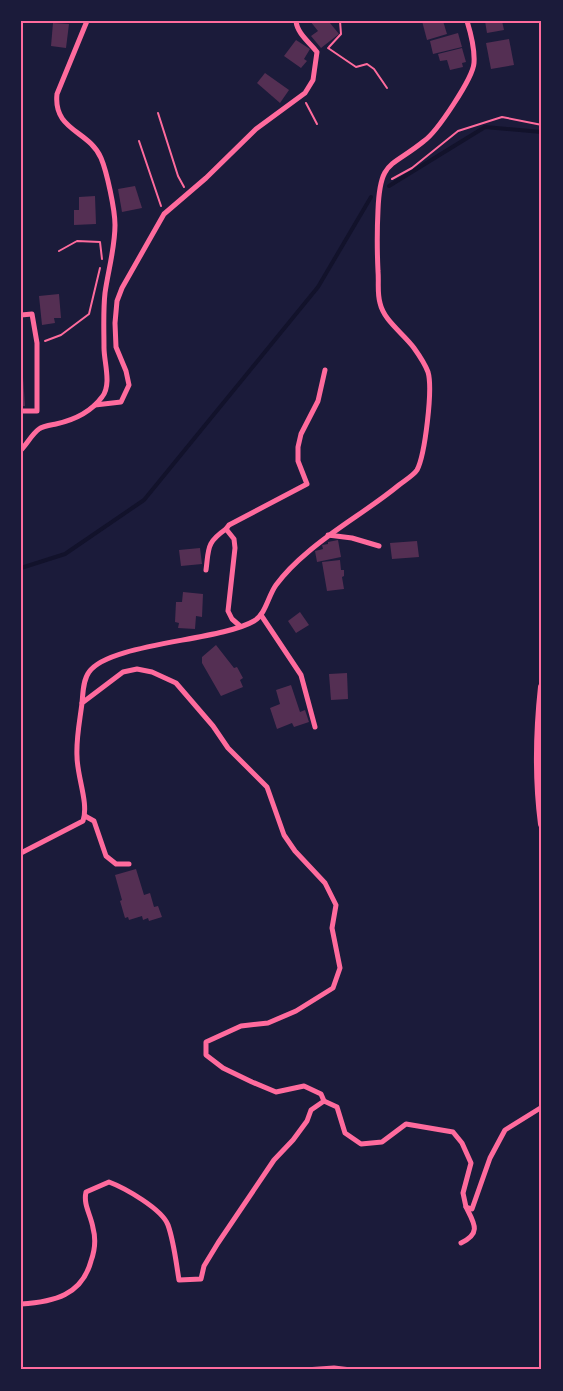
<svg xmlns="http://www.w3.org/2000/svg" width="563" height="1391" font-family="Raleway,sans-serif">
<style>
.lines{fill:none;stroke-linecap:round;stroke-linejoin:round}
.stream{stroke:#12122b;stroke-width:4}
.building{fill:#542f53}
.path{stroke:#ff6b9d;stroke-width:2}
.minor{stroke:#ff6b9d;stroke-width:5}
.trunk{stroke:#ff6b9d;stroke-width:8}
.neatline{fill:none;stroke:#ff6b9d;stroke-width:2}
</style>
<rect width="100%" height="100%" fill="#1b1b3a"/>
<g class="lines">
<g class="stream">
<polyline points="389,186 485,127 542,132"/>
<polyline points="21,568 65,554 144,500 318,287 371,197"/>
</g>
</g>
<g class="building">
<polygon points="310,21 332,21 330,23 339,34 321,48 311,36 318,31"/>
<polygon points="422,21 443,21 447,34 427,40"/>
<polygon points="485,21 502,21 504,30 487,33"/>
<polygon points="53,23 69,24 66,48 51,46"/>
<polygon points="458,33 462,47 433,54 430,41"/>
<polygon points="509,39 514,65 491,69 486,43"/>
<polygon points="296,40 310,49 304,59 307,61 301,68 284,56"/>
<polygon points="462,48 466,62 462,63 463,67 450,70 447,60 440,61 438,54"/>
<polygon points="265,73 289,90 280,103 257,83"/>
<polygon points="135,186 142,208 122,212 118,189"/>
<polygon points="95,196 96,224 74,225 74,210 79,210 79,197"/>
<polygon points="59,294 61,318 54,318 55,323 42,325 39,296"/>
<polygon points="21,377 23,377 25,406 21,406"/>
<polygon points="338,540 341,557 317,562 315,551 323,549 322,545 328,544 328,542"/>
<polygon points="417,541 419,557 392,559 390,543"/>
<polygon points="200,548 202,564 181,566 179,550"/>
<polygon points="340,560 341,570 344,570 344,576 342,577 344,589 327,591 322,562"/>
<polygon points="183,592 203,594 202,617 196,616 195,629 178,628 179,623 175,622 176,602 182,602"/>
<polygon points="300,612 309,625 296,633 288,621"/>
<polygon points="216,645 234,668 237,667 243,678 240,680 243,687 221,696 202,663 202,657"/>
<polygon points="347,673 348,699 331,700 329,674"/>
<polygon points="291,685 300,712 305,710 309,722 294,727 292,723 277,729 270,708 280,704 276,690"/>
<polygon points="136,869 144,895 150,893 154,907 158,906 162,917 149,921 148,918 143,920 142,916 129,920 128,917 125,918 120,901 122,900 115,875"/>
</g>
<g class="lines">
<g class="path">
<polyline points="329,47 341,34 340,21"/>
<polyline points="328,48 356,67 367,64 374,69 387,88"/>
<polyline points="306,103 317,124"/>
<polyline points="158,113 178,176 184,187"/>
<polyline points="139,141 161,206"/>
<polyline points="392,179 412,168 458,131 502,117 542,125"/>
<polyline points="59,251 77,241 100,242 102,259"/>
<polyline points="45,341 61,335 89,314 100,268"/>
</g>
<g class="minor">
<polyline points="21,315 32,314 37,343 37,411 21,411"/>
<path d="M95,405l26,-3 8,-17 -3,-14 -10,-24 -1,-24 2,-22 5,-13 42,-74 42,-36 50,-49 49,-36 8,-13 4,-28c-8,-10 -20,-19 -21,-31"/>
<path d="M21,450c6,-6 11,-16 18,-21 4,-3 12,-4 17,-5 18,-4 35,-12 46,-27 10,-12 2,-35 2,-49 0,-18 -1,-37 1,-55 3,-22 10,-45 10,-68 0,-15 -8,-53 -14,-67 -12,-28 -48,-27 -44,-64l30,-73"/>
<polyline points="328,535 352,538 379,546"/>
<path d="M206,570c3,-22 0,-27 20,-41"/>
<polyline points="261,615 301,675 315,727"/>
<polyline points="240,626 232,619 228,611 235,548 234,539 226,529 229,525 307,484 298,461 298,447 301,434 318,401 325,370"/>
<path d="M82,703c1,-10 1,-23 7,-31 20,-29 131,-31 165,-51 12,-7 14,-25 22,-36 9,-12 20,-23 32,-33 29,-25 62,-43 91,-67 5,-4 15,-10 18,-15 8,-15 16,-81 11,-98 -3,-8 -9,-17 -14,-24 -11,-15 -30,-27 -34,-45 -3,-10 -1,-21 -2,-32 -1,-21 -1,-41 0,-61 2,-51 13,-42 46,-69 13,-9 49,-63 50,-78 1,-14 -3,-29 -7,-42"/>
<polyline points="85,816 94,821 106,856 116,864 129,864"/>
<path d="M21,853l62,-32c6,-18 -6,-44 -6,-65 -1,-18 3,-36 5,-53l41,-31 14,-3 15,3 24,11 37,43 15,22 39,39 17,48 11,16 30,32 11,22 -4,23 8,40 -7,20 -37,23 -28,12 -27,3 -35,16v13l17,13 29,14 24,10 28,-6 17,8 3,7"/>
<path d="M461,1243c21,-10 13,-20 5,-36"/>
<path d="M21,1304c33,-2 61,-9 70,-43 4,-11 5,-22 2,-33 -2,-13 -10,-23 -7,-36l23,-10c16,6 53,27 59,43 6,17 8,37 11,55l22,-1 3,-13 14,-23 56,-83 19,-20 14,-19 4,-11 13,-9 13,6 8,26 16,11 21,-2 24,-18 47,8 9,11 9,20 -8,30 3,14 6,2 18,-51 15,-28 37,-23"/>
<polyline points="305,1370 334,1368 351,1370"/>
</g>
<path class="trunk" d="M542,687c-5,46 -6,91 0,137"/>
</g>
<rect width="563" height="1391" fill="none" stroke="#1b1b3a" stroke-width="45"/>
<rect x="22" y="22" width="518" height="1346" class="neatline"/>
</svg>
